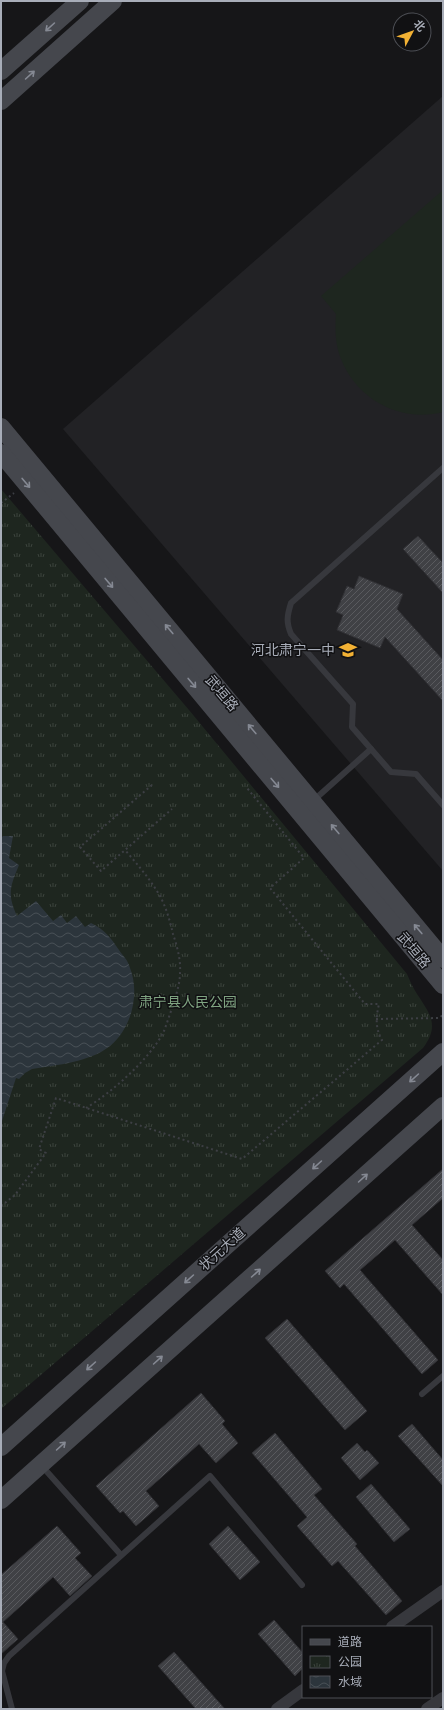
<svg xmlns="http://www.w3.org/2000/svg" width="444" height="1710" font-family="Mulish,'Noto Sans SC',sans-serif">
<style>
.built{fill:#222225}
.park{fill:url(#park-tufts)}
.pitch{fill:#1e261f}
.water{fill:url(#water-waves)}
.building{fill:url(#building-hatch);stroke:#303034}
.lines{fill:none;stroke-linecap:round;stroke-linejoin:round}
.path{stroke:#3d3f44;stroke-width:2;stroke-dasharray:2 3;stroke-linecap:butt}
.lane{stroke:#37383d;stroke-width:6}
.street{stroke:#37383d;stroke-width:12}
.secondary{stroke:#45474d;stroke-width:18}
.oneway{stroke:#858993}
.labels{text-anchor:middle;stroke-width:3;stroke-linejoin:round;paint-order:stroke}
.poi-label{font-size:14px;fill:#a8adb8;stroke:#111113;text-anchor:end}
.street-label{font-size:14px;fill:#a8adb8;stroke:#111113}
.park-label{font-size:14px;fill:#7fa381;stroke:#111113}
</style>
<defs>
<pattern id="park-tufts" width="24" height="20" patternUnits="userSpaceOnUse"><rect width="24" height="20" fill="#1e261f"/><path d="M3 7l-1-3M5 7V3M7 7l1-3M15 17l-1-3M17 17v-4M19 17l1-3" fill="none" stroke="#3c433d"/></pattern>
<pattern id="water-waves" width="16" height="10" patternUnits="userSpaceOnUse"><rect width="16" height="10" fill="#2c353c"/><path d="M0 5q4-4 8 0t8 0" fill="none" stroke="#485056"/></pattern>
<pattern id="building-hatch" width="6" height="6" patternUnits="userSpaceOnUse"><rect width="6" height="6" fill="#404145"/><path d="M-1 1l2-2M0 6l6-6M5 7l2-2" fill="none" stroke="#595a5e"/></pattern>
</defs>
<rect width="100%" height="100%" fill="#161618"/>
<polygon class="built" points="443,96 443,871 63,429"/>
<path class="park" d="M1,489l188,221 218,264c3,7 6,14 10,20 13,20 23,31 6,54l-422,361z"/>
<path class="pitch" d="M443,190v222c-42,11 -86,-12 -102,-53 -6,-15 -6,-30 -5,-45l-15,-18z"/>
<path class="water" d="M3,836h10l-4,22 10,7c-9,22 -12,29 -2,51l19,-15 17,20 8,-6 6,8 9,-7 9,11 6,-4c13,6 20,15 28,27 4,6 9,10 11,18 10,25 2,60 -20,78 -20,16 -53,19 -78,23l-7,4 -6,6 -3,-1 -15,46v-286z"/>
<g class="building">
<polygon points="418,536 443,563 443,593 403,549"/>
<polygon points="359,576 403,594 397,609 443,660 443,701 385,637 380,648 337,630 343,615 336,612 347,586 354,589"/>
<polygon points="443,1169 443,1198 412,1225 443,1260 443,1295 395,1240 360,1270 438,1360 422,1374 344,1284 340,1288 325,1271"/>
<polygon points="287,1319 367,1411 345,1430 265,1338"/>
<polygon points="201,1393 225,1421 222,1424 238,1443 216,1463 199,1444 146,1491 159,1506 136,1526 123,1511 120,1513 96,1486"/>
<polygon points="412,1424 443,1460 443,1486 398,1436"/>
<polygon points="275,1433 322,1489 314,1495 357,1544 355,1546 402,1601 386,1615 338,1561 332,1566 297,1526 307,1517 252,1453"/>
<polygon points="357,1443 365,1452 367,1450 379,1463 360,1480 341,1458"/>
<polygon points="371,1484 410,1529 394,1542 356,1497"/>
<polygon points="57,1526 81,1553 75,1558 92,1576 70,1596 53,1577 3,1622 18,1639 1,1654 1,1575"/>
<polygon points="228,1526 260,1562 240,1580 209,1544"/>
<polygon points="274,1620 303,1653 303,1668 295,1676 258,1634"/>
<polygon points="174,1652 225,1709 196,1709 158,1666"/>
</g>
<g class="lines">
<g class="path">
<polyline points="1,503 14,493"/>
<polyline points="152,785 80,847 101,871 172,809"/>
<polyline points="376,1019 439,1018 443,1015"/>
<path d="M86,1108c25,-15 65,-50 78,-77 3,-8 6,-17 9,-26 3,-10 7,-21 7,-32 1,-13 -3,-27 -7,-39 -3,-13 -7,-27 -13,-38 -10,-17 -22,-31 -35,-46"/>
<path d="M1,1206l14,-11 31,-42 -7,-4 17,-51 186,61 140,-119c-7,-12 -6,-23 -3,-36h-14l-95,-116 34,-30 -57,-70"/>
</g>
<g class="lane">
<path d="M443,468l-152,135c-4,13 -5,19 0,31l62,70 -1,23 39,45 25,2 27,31"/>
<polyline points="314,800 371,749"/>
<polyline points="422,1394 443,1376"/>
<polyline points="41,1465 121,1555"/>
<polyline points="12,1709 2,1671 4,1663 9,1656 210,1476 302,1585"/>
</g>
<g class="street">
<polyline points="392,1627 443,1591"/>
<polyline points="277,1709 303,1690"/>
<polyline points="427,1709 443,1698"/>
</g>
<g class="secondary">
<polyline points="1,71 80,1"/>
<polyline points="1,101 113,1"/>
<polyline points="1,427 443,959"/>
<polyline points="1,453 443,985"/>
<polyline points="1,1447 443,1052"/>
<polyline points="1,1500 443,1106"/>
</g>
</g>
<defs><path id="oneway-shaft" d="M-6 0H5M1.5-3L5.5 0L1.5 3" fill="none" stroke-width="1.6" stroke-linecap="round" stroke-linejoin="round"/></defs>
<g class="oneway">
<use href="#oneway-shaft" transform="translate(50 27) rotate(138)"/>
<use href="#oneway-shaft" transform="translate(30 75) rotate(-42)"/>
<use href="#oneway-shaft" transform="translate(26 483) rotate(50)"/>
<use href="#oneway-shaft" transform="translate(109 583) rotate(50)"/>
<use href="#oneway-shaft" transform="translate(169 629) rotate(-130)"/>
<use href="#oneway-shaft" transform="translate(192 683) rotate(50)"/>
<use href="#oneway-shaft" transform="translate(252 729) rotate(-130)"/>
<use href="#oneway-shaft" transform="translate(275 783) rotate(50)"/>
<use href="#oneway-shaft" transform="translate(335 829) rotate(-130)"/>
<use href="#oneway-shaft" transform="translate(418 929) rotate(-130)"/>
<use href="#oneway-shaft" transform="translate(414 1078) rotate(138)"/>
<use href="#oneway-shaft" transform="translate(317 1165) rotate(138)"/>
<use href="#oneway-shaft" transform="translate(363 1178) rotate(-42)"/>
<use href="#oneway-shaft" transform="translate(256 1273) rotate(-42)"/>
<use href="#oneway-shaft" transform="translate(189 1279) rotate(138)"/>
<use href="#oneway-shaft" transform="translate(158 1360) rotate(-42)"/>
<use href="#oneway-shaft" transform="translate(91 1366) rotate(138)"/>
<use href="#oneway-shaft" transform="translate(61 1446) rotate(-42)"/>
</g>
<defs>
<g id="school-bare" transform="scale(1.38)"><path d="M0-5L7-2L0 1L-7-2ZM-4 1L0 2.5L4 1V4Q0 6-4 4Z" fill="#f2b134" stroke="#111113" stroke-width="2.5" paint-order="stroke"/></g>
</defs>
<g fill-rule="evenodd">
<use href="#school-bare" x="348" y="650"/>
</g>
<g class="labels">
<g class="poi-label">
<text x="335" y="655">河北肃宁一中</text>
</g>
<g class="street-label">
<text transform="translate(222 693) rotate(50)" y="5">武垣路</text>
<text transform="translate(414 950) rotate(50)" y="5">武垣路</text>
<text transform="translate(222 1249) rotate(-42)" y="5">状元大道</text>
</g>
<g class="park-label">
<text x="188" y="1007">肃宁县人民公园</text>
</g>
</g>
<rect width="444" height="1710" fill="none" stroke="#a8adb8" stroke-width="4"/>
<rect x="302" y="1626" width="130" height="72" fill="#111113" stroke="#4d4f55"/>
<rect x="310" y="1639" width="20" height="6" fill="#45474d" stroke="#4d4f55"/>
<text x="338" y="1646" font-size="12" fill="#a8adb8">道路</text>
<rect x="310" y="1656" width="20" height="12" fill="url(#park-tufts)" stroke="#4d4f55"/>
<text x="338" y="1666" font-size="12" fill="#a8adb8">公园</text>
<rect x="310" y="1676" width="20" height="12" fill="url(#water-waves)" stroke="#4d4f55"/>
<text x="338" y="1686" font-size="12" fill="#a8adb8">水域</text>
<g transform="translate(412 32) rotate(49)"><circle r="19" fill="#111113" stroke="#4d4f55"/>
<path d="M0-3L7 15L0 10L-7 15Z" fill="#f2b134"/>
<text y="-6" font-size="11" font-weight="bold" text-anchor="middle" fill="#a8adb8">北</text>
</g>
</svg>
